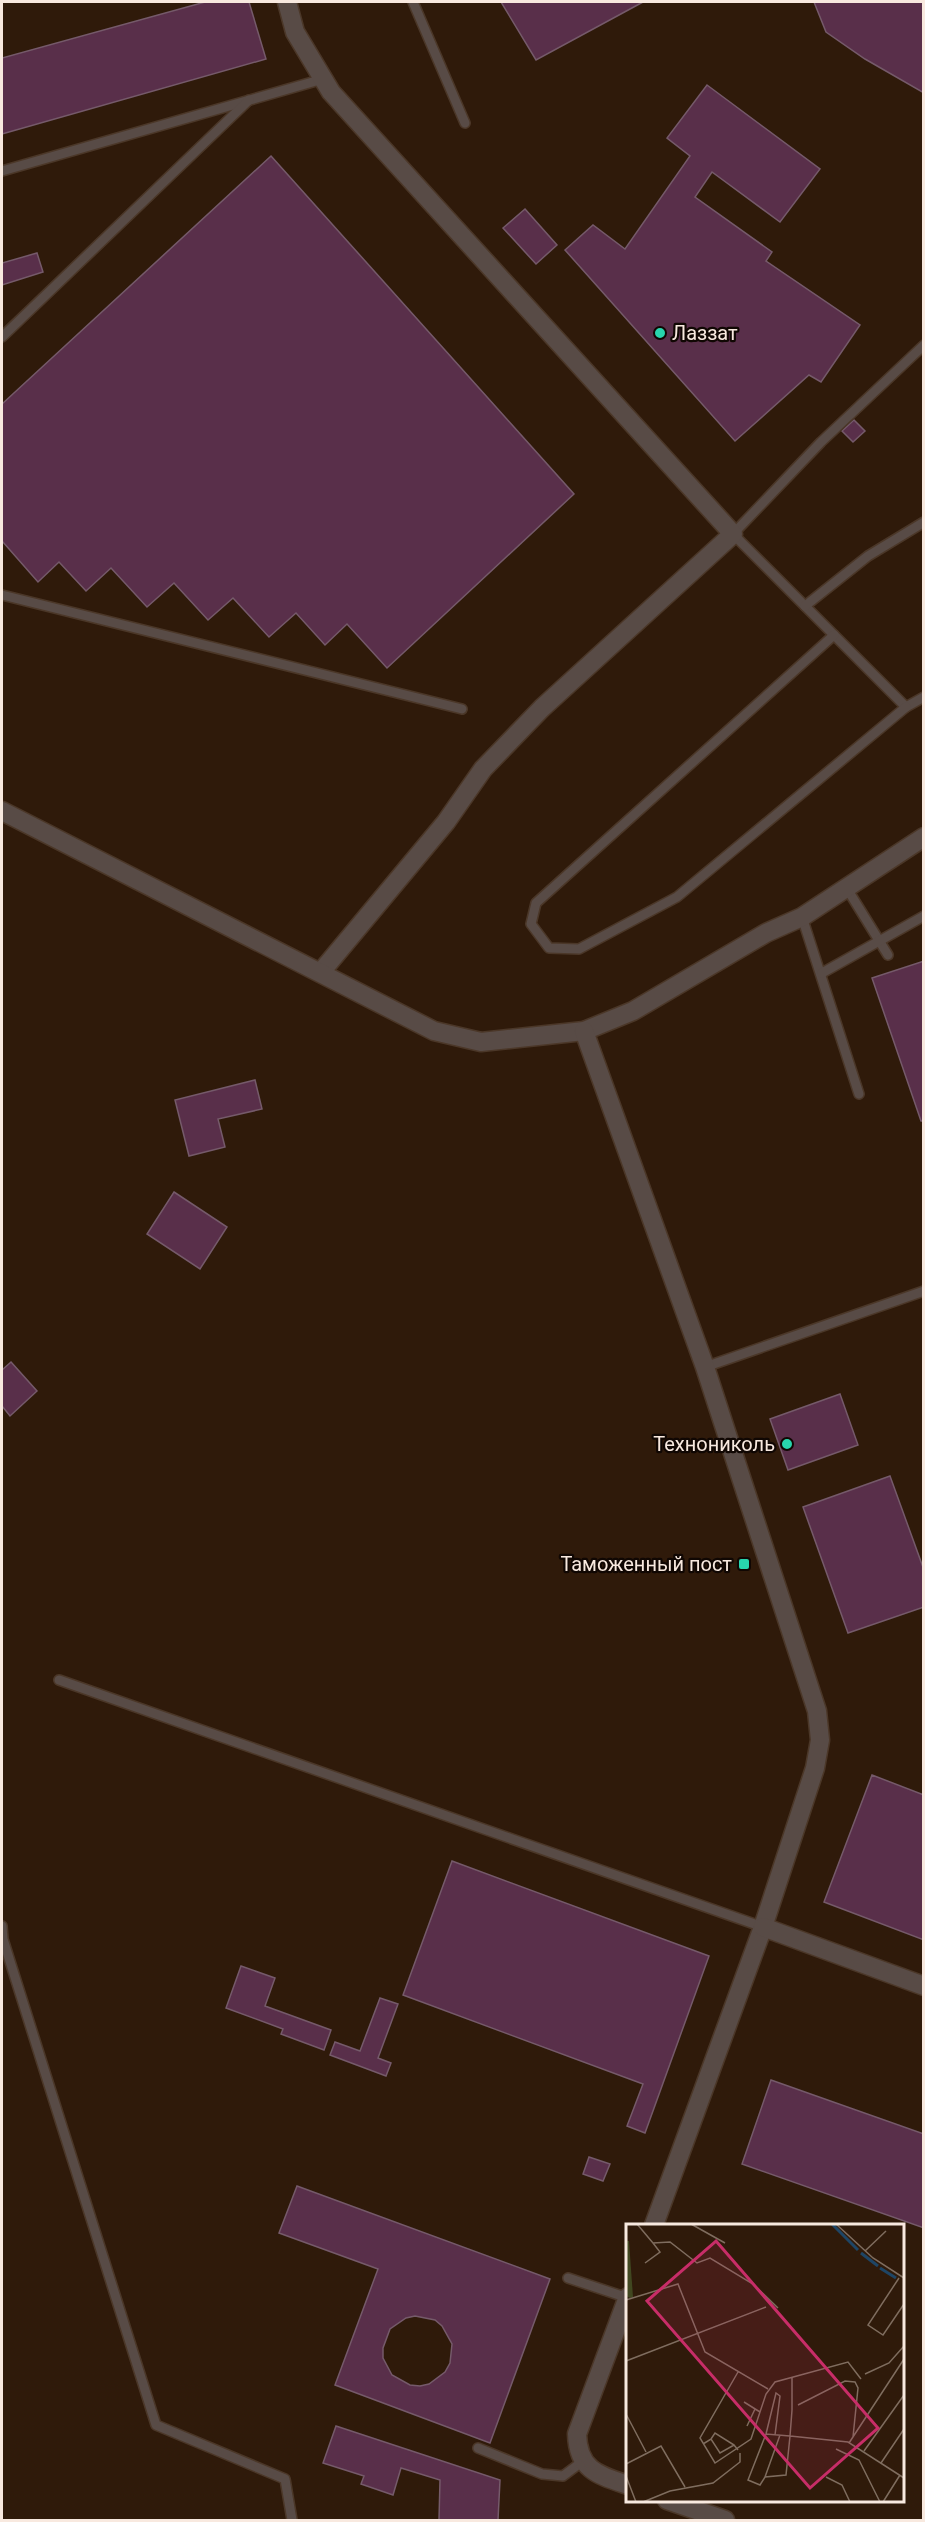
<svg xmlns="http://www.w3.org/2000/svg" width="925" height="2522" font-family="Roboto,sans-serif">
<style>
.building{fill:#592f4a;stroke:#755a6a;stroke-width:1.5;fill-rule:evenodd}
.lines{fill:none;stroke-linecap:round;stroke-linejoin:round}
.lane-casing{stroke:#4b3728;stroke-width:12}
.street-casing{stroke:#4b3728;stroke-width:21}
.lane{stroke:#584b46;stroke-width:9}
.street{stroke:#584b46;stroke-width:18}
.poi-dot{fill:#28d5ad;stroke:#100703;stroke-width:2}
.labels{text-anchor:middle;stroke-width:4.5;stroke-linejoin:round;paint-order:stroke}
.poi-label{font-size:20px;fill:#f8e9df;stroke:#100703;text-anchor:end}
.inset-river{fill:none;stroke:#1e4565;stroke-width:3}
.inset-road{fill:none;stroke:#7f6d5f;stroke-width:1.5}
.view{fill:#c72d68;fill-opacity:0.15;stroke:#c72d68;stroke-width:3}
.inset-edge{fill:none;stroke:#f8e9df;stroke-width:3}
</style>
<rect width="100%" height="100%" fill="#2f1a0a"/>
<g class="building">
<polygon points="205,2 249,2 266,59 2,134 2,58"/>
<polygon points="501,2 643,2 536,60"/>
<polygon points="814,2 924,2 924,93 865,59 826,32"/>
<polygon points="707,85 820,169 780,222 712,172 695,197 772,252 766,261 860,325 821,382 809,375 735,441 565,250 593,225 625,249 690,156 667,138"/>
<polygon points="271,156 574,494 387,668 347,624 325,645 296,613 269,637 233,598 208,620 174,583 147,607 111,568 86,591 59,562 38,582 2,541 2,404"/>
<polygon points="525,209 557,245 536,264 503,228"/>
<polygon points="37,253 43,272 2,285 2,263"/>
<polygon points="854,420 865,431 853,442 842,431"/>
<polygon points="924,961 924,1121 921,1121 872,978"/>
<polygon points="255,1080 262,1109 218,1119 225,1147 189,1156 175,1100"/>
<polygon points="174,1192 227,1227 200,1269 147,1234"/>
<polygon points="11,1362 37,1391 10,1416 2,1406 2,1370"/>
<polygon points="840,1394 858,1445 788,1470 770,1419"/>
<polygon points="890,1476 924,1570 924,1607 848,1633 803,1507"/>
<polygon points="872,1775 924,1795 924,1940 824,1902"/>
<polygon points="452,1861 709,1956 645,2133 627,2126 643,2084 403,1995"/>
<polygon points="241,1966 275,1978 265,2006 331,2030 324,2050 281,2034 283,2029 226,2008"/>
<polygon points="380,1998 398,2004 378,2058 391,2063 386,2076 330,2055 335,2042 360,2051"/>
<polygon points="771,2080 924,2134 924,2228 742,2164"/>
<polygon points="589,2157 610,2164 603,2181 583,2174"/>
<path d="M297,2186l253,93 -60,164 -155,-58 43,-116 -99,-36zM415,2316l20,4 7,6 10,18 -2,19 -5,9 -16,12 -9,2 -10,-1 -18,-10 -9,-17v-10l7,-19 16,-11z"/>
<polygon points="336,2426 500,2480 498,2520 439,2520 440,2480 401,2468 393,2495 361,2484 364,2476 323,2463"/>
</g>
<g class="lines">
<g class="lane-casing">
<g id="lane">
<polyline points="413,2 465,123"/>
<polyline points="2,171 323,79"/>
<polyline points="2,337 249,100"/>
<polyline points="924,345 821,442 733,534 906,707 924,697"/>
<polyline points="2,595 462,709"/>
<polyline points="805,606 868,556 924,522"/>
<polyline points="834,635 536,903 531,924 549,948 579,949 677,897 906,707"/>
<polyline points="846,887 888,955"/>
<polyline points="802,917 859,1094"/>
<polyline points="822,973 924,916"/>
<polyline points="705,1367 924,1291"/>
<polyline points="59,1680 763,1927"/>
<polyline points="2,1926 3,1939 156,2425 285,2479 292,2520"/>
<polyline points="568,2278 628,2298"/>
<polyline points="478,2448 542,2474 563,2476 583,2461"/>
</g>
</g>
<g class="street-casing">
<g id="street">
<polyline points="287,2 295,32 331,92 733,534 542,708 483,769 446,822 321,972"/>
<polyline points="2,811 434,1031 481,1042 584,1031 633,1011 766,933 802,917 924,837"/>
<polyline points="584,1031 705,1367 817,1711 820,1740 815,1768 763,1927 654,2225"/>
<polyline points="763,1927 924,1986"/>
<path d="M628,2297l-51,137c1,36 21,41 51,51"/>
<polyline points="667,2500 725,2520"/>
</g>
</g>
<use href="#lane" class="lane"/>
<use href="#street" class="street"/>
</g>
<g class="poi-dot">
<circle cx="660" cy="333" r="6"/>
<circle cx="787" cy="1444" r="6"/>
<rect x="738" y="1558" width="12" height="12" rx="3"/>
</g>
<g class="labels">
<g class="poi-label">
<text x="672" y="340" text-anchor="start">Лаззат</text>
<text x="775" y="1451">Технониколь</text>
<text x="732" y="1571">Таможенный пост</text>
</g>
</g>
<g transform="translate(626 2224)">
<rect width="278" height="278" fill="#2f1a0a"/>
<path d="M0,17h3l4,56 -3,1 -4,-2z" fill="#414720"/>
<path class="inset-river" d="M206,0l26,26M235,29l17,13M254,44l16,10"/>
<path class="inset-road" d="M11,0l16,19 17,-1 27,21 13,-5 43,26 25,24M65,0l34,19M210,0l37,34 31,20M239,27l21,-20M19,39l15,-11 -7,-9M273,54l-31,47 15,10 21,-31M0,76l52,-16 27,68 63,37M0,137l140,-54M112,148l-38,66 15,25 36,-24 15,-45 9,-12 73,-20 13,17M239,150l24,-11 15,-17M166,153v33l-2,26 -4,39 -21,2 -5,8 -12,-5 18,-46 24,2 58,6 56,36M118,178l16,10M172,181l47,-24 10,1 3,6 -5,49M0,190l20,38M121,202l8,-17M140,210l10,-41 4,3 -5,39M85,215l4,-6 19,12M223,219l55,-84M77,220l8,-5 9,14 14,-8 4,5M210,225l23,11 21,42M238,227l40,-56M255,239l23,-34M0,240l35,-18 24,41M0,252l10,26M139,253l15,-42M200,253l16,8 8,17M17,278l27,-11 43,-8 27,-21v-9M257,278l17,-27"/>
<path class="view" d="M90,17l162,187 -68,60 -163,-187z"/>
<rect width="278" height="278" class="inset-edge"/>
</g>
<rect width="925" height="2522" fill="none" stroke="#f8e9df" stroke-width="6"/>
</svg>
